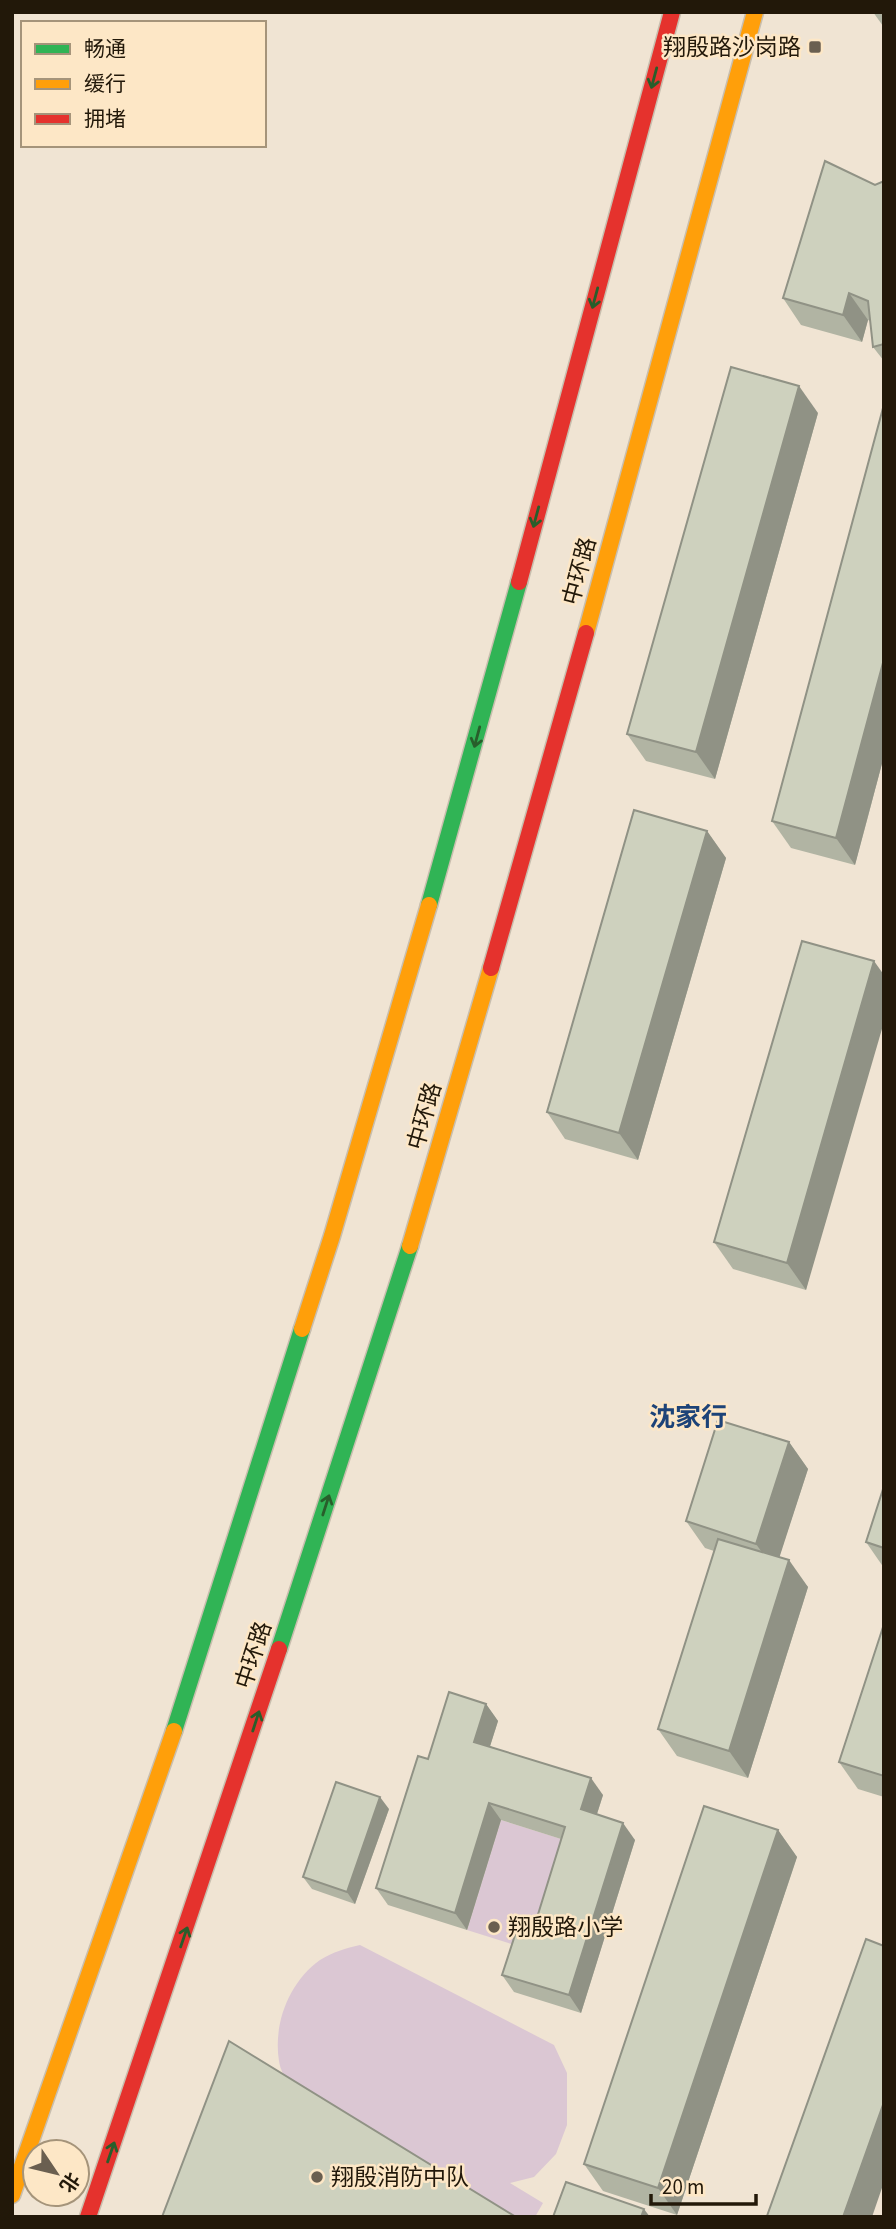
<svg xmlns="http://www.w3.org/2000/svg" width="896" height="2229" font-family="'Source Sans 3','Noto Sans SC',sans-serif">
<style>
.green{fill:#dbc7d3}
.lines{fill:none;stroke-linecap:round;stroke-linejoin:round}
.fast-casing{stroke:#c8beae;stroke-width:19}
.slow-casing{stroke:#c8beae;stroke-width:19}
.jam-casing{stroke:#c8beae;stroke-width:19}
.fast{stroke:#30b455;stroke-width:16}
.slow{stroke:#ff9f0a;stroke-width:16}
.jam{stroke:#e5322d;stroke-width:16}
.wall{fill:#b1b4a3}
.shaded-wall{fill:#909285}
.building{fill:#ced1be;stroke:#909285;stroke-width:2}
.oneway{stroke:#285e2b}
.poi-dot{fill:#6a5f50;stroke:#fde7c6;stroke-width:2.5}
.labels{text-anchor:middle;stroke-width:5;stroke-linejoin:round;paint-order:stroke}
.poi-label{font-size:23px;fill:#221809;stroke:#fde7c6;text-anchor:start}
.street-label{font-size:23px;fill:#221809;stroke:#fde7c6}
.quarter-label{font-size:26px;font-weight:bold;fill:#1d4378;stroke:#fde7c6}
</style>
<rect width="100%" height="100%" fill="#f0e4d3"/>
<g class="green">
<polygon points="501,1820 577,1844 543,1954 467,1930"/>
<path d="M360,1945l194,100 13,28v52l-11,29 -22,23 -24,6 33,20 -8,14h-23l-223,-131c-4,-8 -9,-17 -10,-25 -6,-37 10,-79 41,-101 13,-8 26,-12 40,-15z"/>
</g>
<g class="lines">
<g class="fast-casing">
<g id="fast">
<polyline points="429,905 519,582"/>
<polyline points="279,1649 410,1246"/>
<polyline points="174,1731 302,1329"/>
</g>
</g>
<g class="slow-casing">
<g id="slow">
<polyline points="586,633 755,12"/>
<polyline points="410,1246 491,968"/>
<polyline points="302,1329 332,1236 429,905"/>
<polyline points="12,2195 174,1731"/>
</g>
</g>
<g class="jam-casing">
<g id="jam">
<polyline points="519,582 672,12"/>
<polyline points="491,968 586,633"/>
<polyline points="88,2217 279,1649"/>
</g>
</g>
<use href="#fast" class="fast"/>
<use href="#slow" class="slow"/>
<use href="#jam" class="jam"/>
</g>
<g class="wall">
<polygon points="873,12 884,12 884,27 883,26"/>
<polygon points="884,181 884,361 873,347 870,321 868,320 862,342 801,325 783,298 875,185"/>
<polygon points="884,408 884,756 855,865 791,848 772,821"/>
<polygon points="818,413 715,779 646,761 627,734"/>
<polygon points="707,831 726,858 638,1160 565,1139 547,1112"/>
<polygon points="884,975 806,1290 733,1269 714,1242"/>
<polygon points="789,1442 808,1469 779,1557 808,1587 748,1778 677,1756 658,1729 714,1551 705,1548 686,1521"/>
<polygon points="884,1486 884,1568 866,1542"/>
<polygon points="884,1624 884,1797 858,1789 839,1762"/>
<polygon points="486,1704 498,1721 490,1746 603,1795 597,1814 635,1840 581,2013 514,1992 502,1975 531,1937 561,1839 501,1820 467,1930 388,1905 376,1888"/>
<polygon points="389,1809 355,1904 312,1889 303,1877"/>
<polygon points="778,1830 797,1857 677,2215 603,2191 584,2164"/>
</g>
<g class="shaded-wall">
<polygon points="849,293 868,320 862,342 843,315"/>
<polygon points="799,386 818,413 715,779 696,752"/>
<polygon points="884,659 884,756 855,865 836,838"/>
<polygon points="707,831 726,858 638,1160 619,1133"/>
<polygon points="874,961 884,975 884,1022 806,1290 787,1263"/>
<polygon points="789,1442 808,1469 775,1571 756,1544"/>
<polygon points="789,1560 808,1587 748,1778 729,1751"/>
<polygon points="486,1704 498,1721 486,1759 474,1742"/>
<polygon points="591,1778 603,1795 593,1826 581,1809"/>
<polygon points="380,1797 389,1809 355,1904 347,1892"/>
<polygon points="489,1803 501,1820 467,1930 455,1913"/>
<polygon points="623,1823 635,1840 581,2013 569,1995"/>
<polygon points="778,1830 797,1857 677,2215 658,2188"/>
<polygon points="884,2102 884,2182 872,2217 843,2217"/>
<polygon points="644,2209 650,2217 641,2217"/>
</g>
<g class="building">
<polygon points="825,161 875,185 884,181 884,344 873,347 868,301 849,293 843,315 783,298"/>
<polygon points="731,367 799,386 696,752 627,734"/>
<polygon points="883,408 884,408 884,659 836,838 772,821"/>
<polygon points="634,810 707,831 619,1133 547,1112"/>
<polygon points="802,941 874,961 787,1263 714,1242"/>
<polygon points="718,1420 789,1442 756,1544 686,1521"/>
<polygon points="884,1486 884,1548 866,1542"/>
<polygon points="718,1539 789,1560 729,1751 658,1729"/>
<polygon points="884,1624 884,1776 839,1762"/>
<polygon points="449,1692 486,1704 474,1742 591,1778 581,1809 623,1823 569,1995 502,1975 516,1932 531,1937 565,1827 489,1803 455,1913 376,1888 418,1756 428,1759"/>
<polygon points="336,1782 380,1797 347,1892 303,1877"/>
<polygon points="704,1806 778,1830 658,2188 584,2164"/>
<polygon points="866,1939 884,1946 884,2102 843,2217 767,2216"/>
<polygon points="229,2041 516,2217 162,2217"/>
<polygon points="566,2182 644,2209 641,2217 553,2217"/>
</g>
<defs><path id="oneway-shaft" d="M-6 0H5M1.5-3L5.5 0L1.5 3" fill="none" stroke-width="1.6" stroke-linecap="round" stroke-linejoin="round" transform="scale(1.75)"/></defs>
<g class="oneway">
<use href="#oneway-shaft" transform="translate(654 78) rotate(105)"/>
<use href="#oneway-shaft" transform="translate(595 298) rotate(105)"/>
<use href="#oneway-shaft" transform="translate(536 517) rotate(105)"/>
<use href="#oneway-shaft" transform="translate(477 737) rotate(105)"/>
<use href="#oneway-shaft" transform="translate(326 1505) rotate(-72)"/>
<use href="#oneway-shaft" transform="translate(256 1721) rotate(-72)"/>
<use href="#oneway-shaft" transform="translate(184 1937) rotate(-71)"/>
<use href="#oneway-shaft" transform="translate(111 2152) rotate(-71)"/>
</g>
<g class="poi-dot">
<rect x="808" y="40" width="14" height="14" rx="3.5"/>
<circle cx="494" cy="1927" r="7"/>
<circle cx="317" cy="2177" r="7"/>
</g>
<g class="labels">
<g class="poi-label">
<text x="801" y="55" text-anchor="end">翔殷路沙岗路</text>
<text x="508" y="1935">翔殷路小学</text>
<text x="331" y="2185">翔殷消防中队</text>
</g>
<g class="street-label">
<text transform="translate(579 571) rotate(-75)" y="8">中环路</text>
<text transform="translate(424 1116) rotate(-74)" y="8">中环路</text>
<text transform="translate(253 1655) rotate(-72)" y="8">中环路</text>
</g>
<g class="quarter-label">
<text x="688" y="1426">沈家行</text>
</g>
</g>
<rect width="896" height="2229" fill="none" stroke="#221809" stroke-width="28"/>
<rect x="21" y="21" width="245" height="126" fill="#fde7c6" stroke="#a5947a" stroke-width="2"/>
<rect x="35" y="44" width="35" height="10" fill="#30b455" stroke="#a5947a" stroke-width="2"/>
<text x="84" y="56" font-size="21" fill="#221809">畅通</text>
<rect x="35" y="79" width="35" height="10" fill="#ff9f0a" stroke="#a5947a" stroke-width="2"/>
<text x="84" y="91" font-size="21" fill="#221809">缓行</text>
<rect x="35" y="114" width="35" height="10" fill="#e5322d" stroke="#a5947a" stroke-width="2"/>
<text x="84" y="126" font-size="21" fill="#221809">拥堵</text>
<g transform="translate(56 2173) rotate(125)"><circle r="33" fill="#fde7c6" stroke="#a5947a" stroke-width="2"/>
<path d="M0-5L12 26L0 18L-12 26Z" fill="#6a5f50"/>
<text y="-10" font-size="19" font-weight="bold" text-anchor="middle" fill="#221809">北</text>
</g>
<path d="M651 2194v10h105v-10" fill="none" stroke="#221809" stroke-width="3.5"/>
<text x="662" y="2194" font-size="21" fill="#221809" stroke="#fde7c6" stroke-width="5" paint-order="stroke">20 m</text>
</svg>
